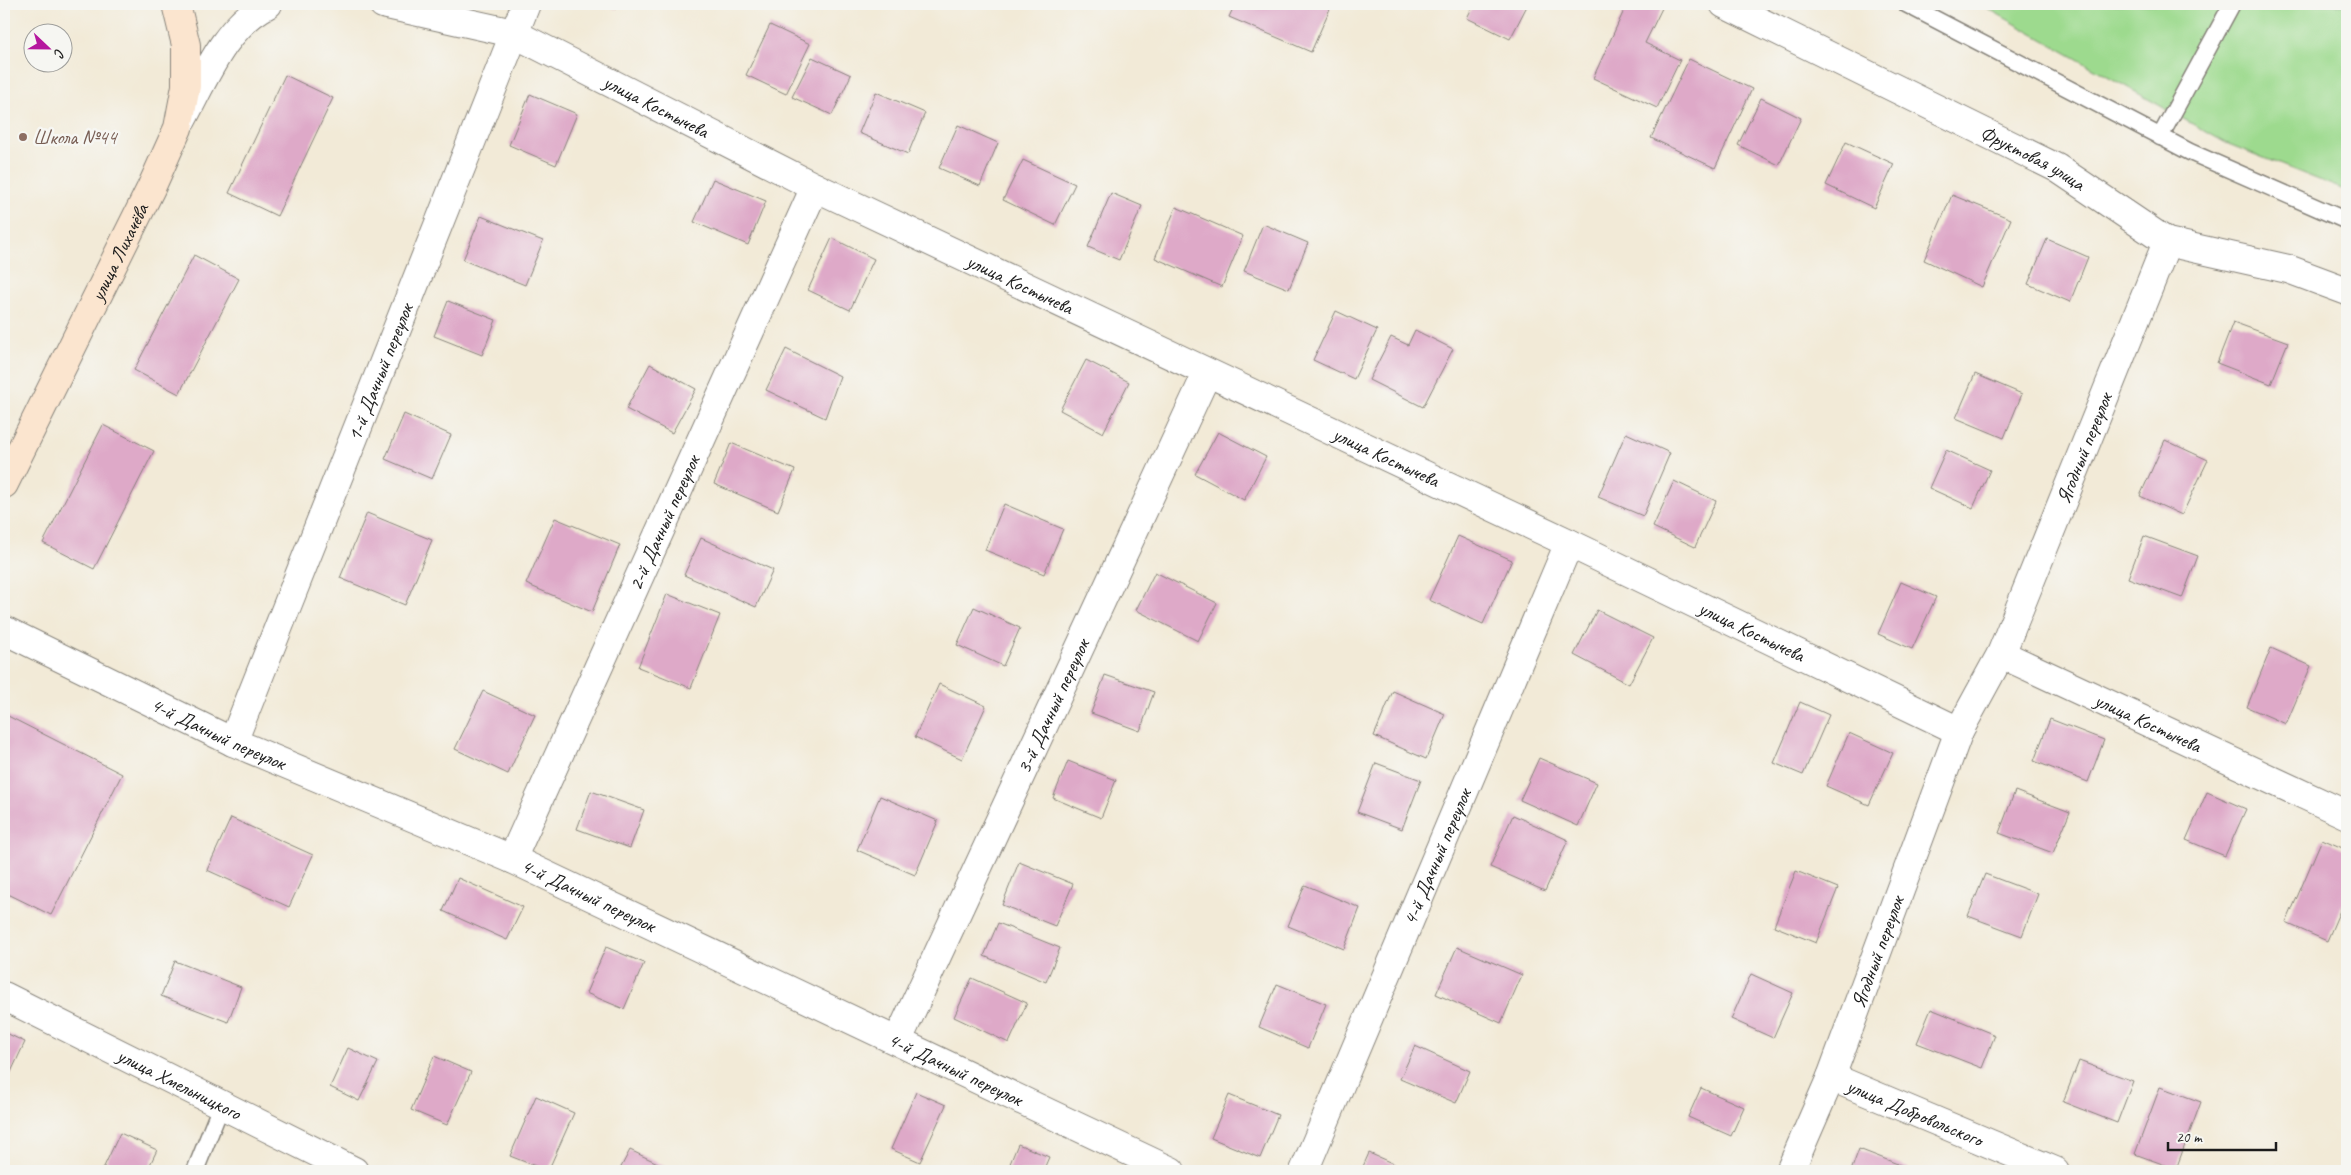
<svg xmlns="http://www.w3.org/2000/svg" width="2351" height="1175" font-family="Caveat,sans-serif">
<style>
.green{fill:#9dda8e;stroke:#5c7b55}
.building{fill:#dea9c8}
.lines{fill:none;stroke-linecap:round;stroke-linejoin:round}
.lane-casing{stroke:#87837a;stroke-width:19}
.street-casing{stroke:#87837a;stroke-width:30}
.secondary-casing{stroke:#87837a;stroke-width:30}
.lane{stroke:#fff;stroke-width:16}
.street{stroke:#fff;stroke-width:28}
.secondary{stroke:#fbe5cf;stroke-width:28}
.education-dot{fill:#8d6e63;stroke:#f6f6f2;stroke-width:2}
.labels{text-anchor:middle;stroke-width:5;stroke-linejoin:round;paint-order:stroke}
.street-label{font-size:20px;fill:#1c1c1c;stroke:#f6f6f2}
.education-label{font-size:20px;fill:#785e54;stroke:#f6f6f2;text-anchor:start}
</style>
<rect width="100%" height="100%" fill="#f6f6f2"/>
<filter id="ink" filterUnits="userSpaceOnUse"><feTurbulence type="fractalNoise" baseFrequency=".02" numOctaves="2"/><feDisplacementMap in="SourceGraphic" scale="10" xChannelSelector="R" yChannelSelector="G"/><feConvolveMatrix kernelMatrix="1 2 1 2 8 2 1 2 1" color-interpolation-filters="sRGB"/></filter>
<filter id="wash" filterUnits="userSpaceOnUse"><feTurbulence type="fractalNoise" baseFrequency=".0096" numOctaves="4" result="noise"/><feDisplacementMap in="SourceGraphic" scale="20" xChannelSelector="R" yChannelSelector="G"/><feGaussianBlur stdDeviation="1.12" result="paint"/><feColorMatrix in="noise" values="0 0 0 0 0 0 0 0 0 0 0 0 0 0 0 0 0 1.4 0 .05"/><feComposite in="paint" operator="in"/></filter>
<g filter="url(#wash)">
<rect width="100%" height="100%" fill="#f2ead7"/>
<polygon class="green" points="1980,4 2347,4 2347,191 2226,143"/>
<g id="blocks">
<g class="building">
<polygon points="605,4 619,4 616,9"/>
<polygon points="1235,4 1332,4 1311,52 1229,17"/>
<polygon points="1474,4 1528,4 1510,39 1467,18"/>
<polygon points="1627,4 1664,4 1645,43 1680,60 1657,108 1593,78"/>
<polygon points="770,25 810,44 786,94 746,75"/>
<polygon points="812,57 851,75 832,115 792,97"/>
<polygon points="1689,59 1752,89 1715,168 1651,138"/>
<polygon points="285,75 333,98 277,216 229,193"/>
<polygon points="876,92 925,113 908,154 859,133"/>
<polygon points="530,94 577,114 556,165 509,145"/>
<polygon points="1761,98 1801,118 1779,165 1738,145"/>
<polygon points="958,125 998,143 980,186 939,168"/>
<polygon points="1846,142 1894,164 1874,208 1826,185"/>
<polygon points="1023,160 1075,184 1055,225 1003,200"/>
<polygon points="713,179 766,201 748,245 694,222"/>
<polygon points="1111,193 1142,206 1119,260 1088,247"/>
<polygon points="1952,195 2011,219 1982,287 1924,260"/>
<polygon points="1176,207 1243,236 1222,287 1155,258"/>
<polygon points="481,216 543,241 525,285 463,260"/>
<polygon points="1263,224 1308,243 1289,289 1244,271"/>
<polygon points="832,238 874,259 850,310 808,290"/>
<polygon points="2047,239 2088,257 2070,302 2028,284"/>
<polygon points="194,255 239,279 179,394 134,370"/>
<polygon points="448,301 496,320 482,355 434,336"/>
<polygon points="1336,311 1377,330 1354,379 1313,360"/>
<polygon points="2233,322 2288,342 2271,384 2217,363"/>
<polygon points="1415,330 1453,349 1423,407 1369,380 1391,337 1408,345"/>
<polygon points="786,349 840,376 825,418 766,390"/>
<polygon points="1086,360 1129,382 1103,433 1060,410"/>
<polygon points="650,364 696,389 672,433 626,409"/>
<polygon points="1975,374 2022,394 2004,438 1956,418"/>
<polygon points="404,414 451,435 432,479 385,459"/>
<polygon points="103,425 154,451 94,569 43,543"/>
<polygon points="1218,432 1266,457 1244,500 1195,474"/>
<polygon points="1626,433 1670,453 1643,516 1598,497"/>
<polygon points="2165,440 2208,460 2182,515 2140,496"/>
<polygon points="731,443 795,470 778,511 714,484"/>
<polygon points="1946,450 1990,470 1973,508 1929,488"/>
<polygon points="1674,481 1716,501 1695,547 1653,527"/>
<polygon points="1004,504 1063,529 1044,574 985,550"/>
<polygon points="367,513 432,540 405,605 340,578"/>
<polygon points="555,518 620,545 592,612 526,584"/>
<polygon points="1458,536 1512,560 1483,624 1429,600"/>
<polygon points="2144,536 2198,556 2182,598 2128,578"/>
<polygon points="701,538 773,570 756,607 684,575"/>
<polygon points="1155,572 1217,603 1198,641 1136,610"/>
<polygon points="1901,582 1936,597 1912,649 1878,634"/>
<polygon points="667,594 720,615 691,688 638,667"/>
<polygon points="974,607 1020,628 1003,666 957,645"/>
<polygon points="1597,610 1653,638 1629,684 1574,655"/>
<polygon points="2271,648 2311,666 2286,724 2247,707"/>
<polygon points="1105,675 1154,692 1140,731 1091,713"/>
<polygon points="939,684 986,706 962,759 915,737"/>
<polygon points="483,691 535,715 508,774 455,749"/>
<polygon points="1393,691 1445,714 1426,759 1374,736"/>
<polygon points="1800,702 1829,715 1803,775 1774,763"/>
<polygon points="4,714 122,774 51,915 4,892"/>
<polygon points="2050,719 2104,740 2088,782 2034,761"/>
<polygon points="1849,733 1893,753 1869,805 1826,786"/>
<polygon points="1539,758 1597,783 1578,826 1520,800"/>
<polygon points="1068,761 1116,780 1101,818 1053,798"/>
<polygon points="1376,763 1421,780 1402,829 1357,812"/>
<polygon points="591,791 644,810 630,848 577,829"/>
<polygon points="2015,791 2070,812 2053,853 1999,833"/>
<polygon points="2207,792 2246,809 2225,856 2186,840"/>
<polygon points="880,796 938,821 915,875 857,850"/>
<polygon points="1513,815 1568,840 1545,891 1490,867"/>
<polygon points="231,818 313,855 289,907 207,870"/>
<polygon points="2322,839 2347,850 2347,894 2327,941 2286,923"/>
<polygon points="1019,862 1073,884 1055,926 1002,905"/>
<polygon points="1796,871 1838,888 1816,943 1774,926"/>
<polygon points="1985,874 2038,894 2022,936 1968,916"/>
<polygon points="458,878 523,907 507,940 443,911"/>
<polygon points="1305,885 1360,908 1344,949 1288,926"/>
<polygon points="998,923 1060,948 1046,982 984,956"/>
<polygon points="606,947 644,963 624,1009 586,993"/>
<polygon points="1457,947 1522,975 1501,1023 1436,994"/>
<polygon points="175,961 241,987 228,1022 161,996"/>
<polygon points="1751,974 1793,993 1773,1038 1731,1019"/>
<polygon points="972,978 1027,1003 1009,1043 954,1017"/>
<polygon points="1277,984 1326,1004 1308,1048 1259,1027"/>
<polygon points="1931,1009 1995,1035 1982,1068 1917,1043"/>
<polygon points="4,1032 25,1042 4,1087"/>
<polygon points="1415,1046 1470,1071 1456,1103 1400,1079"/>
<polygon points="348,1048 378,1062 359,1101 330,1087"/>
<polygon points="434,1056 471,1072 447,1125 411,1110"/>
<polygon points="2079,1061 2133,1081 2117,1123 2063,1102"/>
<polygon points="2160,1087 2201,1102 2176,1169 2135,1154"/>
<polygon points="1701,1088 1744,1107 1731,1136 1688,1117"/>
<polygon points="916,1092 946,1105 920,1162 891,1149"/>
<polygon points="1229,1095 1278,1115 1260,1158 1211,1138"/>
<polygon points="536,1096 574,1113 548,1171 510,1156"/>
<polygon points="120,1133 157,1150 147,1171 102,1171"/>
<polygon points="1018,1144 1049,1157 1043,1171 1007,1171"/>
<polygon points="1859,1149 1913,1170 1913,1171 1851,1171"/>
<polygon points="630,1150 666,1167 664,1171 619,1171"/>
<polygon points="1369,1153 1410,1171 1361,1171"/>
</g>
</g>
</g>
<g filter="url(#ink)">
<use href="#blocks" fill-opacity="0" stroke="#87837a" stroke-width="1"/>
<g class="lines">
<g class="lane-casing">
<g id="lane">
<polyline points="1906,4 2190,152 2347,221"/>
<polyline points="2160,137 2232,4"/>
<polyline points="195,1171 221,1106"/>
</g>
</g>
<g class="street-casing">
<g id="street">
<path id="s1" d="M383,4l130,29 302,154 754,356 390,188 42,-77 346,161"/>
<path id="s2" d="M1724,4l333,164 110,74 121,27 59,22"/>
<path d="M182,120c22,-40 42,-94 86,-116"/>
<path id="s3" d="M4,630l229,112 279,117 659,312"/>
<path id="s4" d="M2001,654l166,-412"/>
<path id="s5" d="M233,742l293,-738"/>
<path id="s6" d="M512,859l303,-672"/>
<path id="s7" d="M4,996l350,175"/>
<path id="s8" d="M898,1040l309,-667"/>
<path id="s9" d="M1831,1077l224,94"/>
<path id="s10" d="M1304,1171l265,-628"/>
<path id="s11" d="M1790,1171l41,-94 128,-346"/>
</g>
</g>
<g class="secondary-casing">
<g id="secondary">
<path id="s12" d="M4,484l147,-296 27,-60 8,-42v-41l-10,-41"/>
</g>
</g>
<use href="#lane" class="lane"/>
<use href="#street" class="street"/>
<use href="#secondary" class="secondary"/>
</g>
</g>
<circle class="education-dot" cx="23" cy="137" r="5"/>
<g class="labels">
<g class="street-label">
<text dy="7" stroke="none"><textPath href="#s1" startOffset="294">улица Костычева</textPath></text>
<text dy="7" stroke="none"><textPath href="#s2" startOffset="345">Фруктовая улица</textPath></text>
<text dy="7" stroke="none"><textPath href="#s12" startOffset="259">улица Лихачёва</textPath></text>
<text dy="7" stroke="none"><textPath href="#s1" startOffset="699">улица Костычева</textPath></text>
<text dy="7" stroke="none"><textPath href="#s5" startOffset="398">1-й Дачный переулок</textPath></text>
<text dy="7" stroke="none"><textPath href="#s4" startOffset="222">Ягодный переулок</textPath></text>
<text dy="7" stroke="none"><textPath href="#s1" startOffset="1104">улица Костычева</textPath></text>
<text dy="7" stroke="none"><textPath href="#s6" startOffset="369">2-й Дачный переулок</textPath></text>
<text dy="7" stroke="none"><textPath href="#s1" startOffset="1509">улица Костычева</textPath></text>
<text dy="7" stroke="none"><textPath href="#s8" startOffset="368">3-й Дачный переулок</textPath></text>
<text dy="7" stroke="none"><textPath href="#s1" startOffset="1989">улица Костычева</textPath></text>
<text dy="7" stroke="none"><textPath href="#s3" startOffset="238">4-й Дачный переулок</textPath></text>
<text dy="7" stroke="none"><textPath href="#s10" startOffset="341">4-й Дачный переулок</textPath></text>
<text dy="7" stroke="none"><textPath href="#s3" startOffset="642">4-й Дачный переулок</textPath></text>
<text dy="7" stroke="none"><textPath href="#s11" startOffset="236">Ягодный переулок</textPath></text>
<text dy="7" stroke="none"><textPath href="#s3" startOffset="1048">4-й Дачный переулок</textPath></text>
<text dy="7" stroke="none"><textPath href="#s7" startOffset="196">улица Хмельницкого</textPath></text>
<text dy="7" stroke="none"><textPath href="#s9" startOffset="91">улица Добровольского</textPath></text>
</g>
<g class="education-label">
<text x="33" y="144">Школа №44</text>
</g>
</g>
<rect width="2351" height="1175" fill="none" stroke="#f6f6f2" stroke-width="20"/>
<g transform="translate(48 48) rotate(112)"><circle r="24" fill="#f6f6f2" stroke="#9f9f9c"/>
<path d="M0-4L9 19L0 12L-9 19Z" fill="#b5179e"/>
<text y="-8" font-size="14" font-weight="bold" text-anchor="middle" fill="#1c1c1c">С</text>
</g>
<path d="M2168 1142v8h108v-8" fill="none" stroke="#1c1c1c" stroke-width="2.5"/>
<text x="2176" y="1142" font-size="15" fill="#1c1c1c" stroke="#f6f6f2" stroke-width="4" paint-order="stroke">20 m</text>
</svg>
